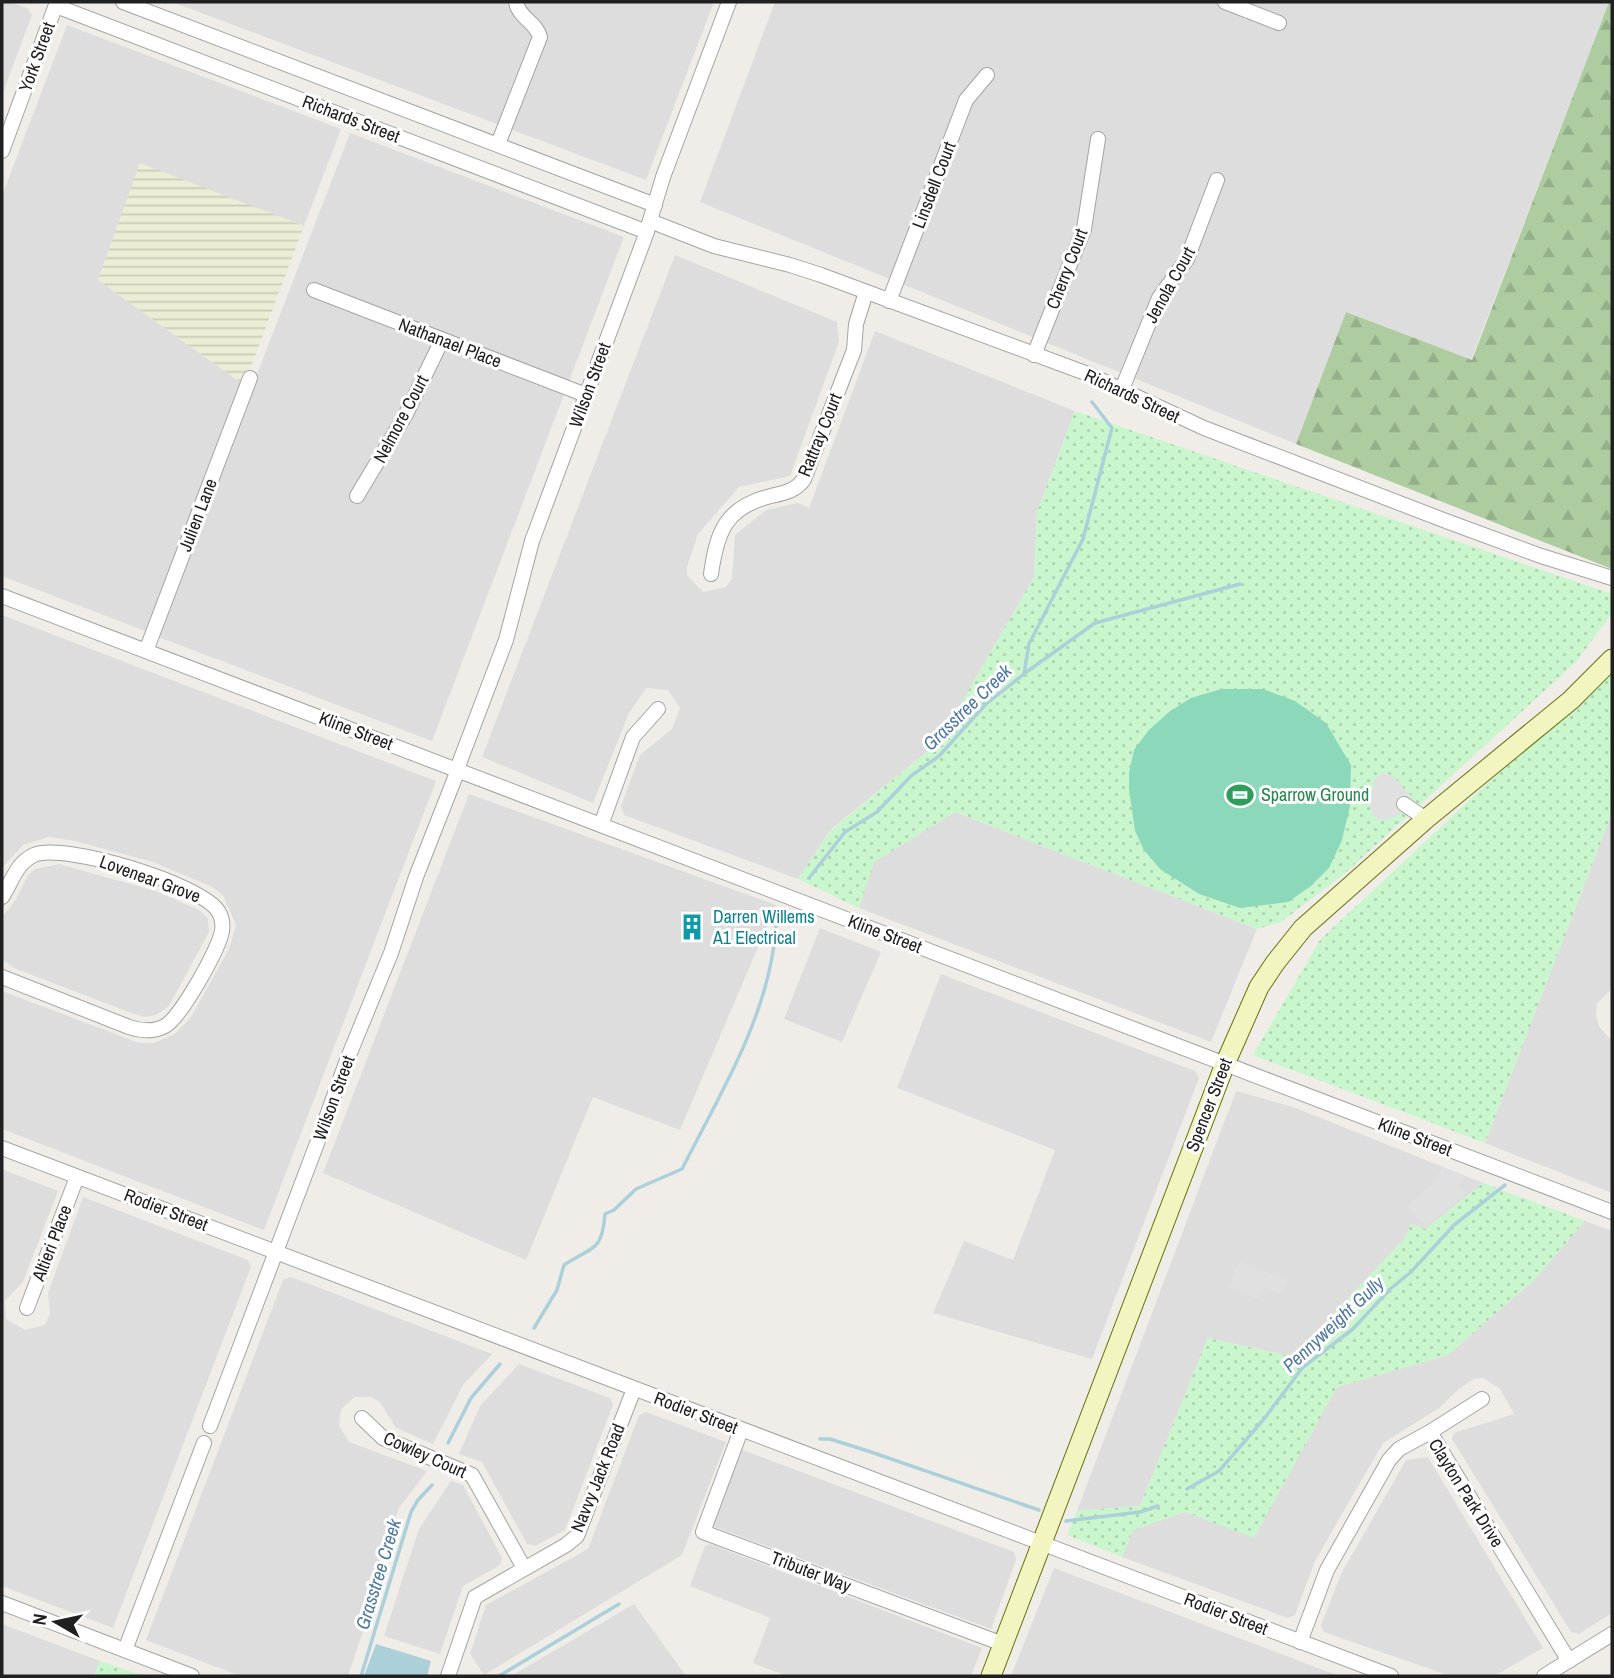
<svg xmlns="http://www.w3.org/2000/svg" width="1614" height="1678" font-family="'Archivo Narrow',sans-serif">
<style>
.residential{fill:#dedddd}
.farmland{fill:url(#farmland-rules)}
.forest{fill:url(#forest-firs)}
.park{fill:url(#park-dots)}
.pitch{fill:#8cd8ba}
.parking{fill:#e0e0e0}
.water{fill:#acd0da}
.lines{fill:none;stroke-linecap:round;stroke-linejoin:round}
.stream{stroke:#acd0da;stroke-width:3.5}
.street-casing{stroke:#a4a4a4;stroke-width:16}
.secondary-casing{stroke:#67710e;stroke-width:21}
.street{stroke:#fff;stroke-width:14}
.secondary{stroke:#f3f5c0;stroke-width:19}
.labels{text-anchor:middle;stroke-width:6;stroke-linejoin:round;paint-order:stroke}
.street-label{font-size:18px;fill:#202020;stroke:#fff}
.leisure-label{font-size:18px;fill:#27864d;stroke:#fff;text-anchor:start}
.culture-label{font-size:18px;fill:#0d838f;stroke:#fff;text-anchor:start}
.water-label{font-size:19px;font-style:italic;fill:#507aa1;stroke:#fff}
</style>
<defs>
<pattern id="farmland-rules" width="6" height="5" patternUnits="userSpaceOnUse" patternTransform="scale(1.75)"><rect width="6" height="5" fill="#ebedd5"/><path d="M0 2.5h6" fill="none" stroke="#c9cbb7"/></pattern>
<pattern id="forest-firs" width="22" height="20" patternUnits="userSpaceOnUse" patternTransform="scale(1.75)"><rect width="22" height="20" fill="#adcca0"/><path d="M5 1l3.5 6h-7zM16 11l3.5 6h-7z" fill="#95af8a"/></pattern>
<pattern id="park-dots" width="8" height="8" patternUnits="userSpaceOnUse" patternTransform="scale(1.75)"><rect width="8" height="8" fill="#c9f6cc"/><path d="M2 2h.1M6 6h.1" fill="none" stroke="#acd3af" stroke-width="1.8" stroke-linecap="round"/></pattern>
</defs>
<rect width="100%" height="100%" fill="#f0ede8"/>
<g class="residential">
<polygon points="2,2 10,2 27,8 32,15 2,95"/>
<polygon points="172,2 714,2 646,180"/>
<polygon points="775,2 1609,2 1471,360 1346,312 1296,444 700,202"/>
<polygon points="67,25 341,129 304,226 140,164 98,280 244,385 148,632 2,576 2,196"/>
<polygon points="350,133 624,237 432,741 156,636"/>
<polygon points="675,255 837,322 839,342 790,476 739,487 698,534 687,567 687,575 703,592 726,587 732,578 735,535 766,510 798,503 809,508 875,331 1075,411 1037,512 1034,577 938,743 830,830 798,879 624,815 621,806 640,755 672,729 680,708 668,690 646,688 629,713 593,803 482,757"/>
<polygon points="2,615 436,781 264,1230 2,1129 2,991 139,1043 154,1043 175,1034 191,1017 229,949 236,925 223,895 210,886 153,862 75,841 48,837 23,845 2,868"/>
<polygon points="469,794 776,905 680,1130 593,1097 526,1260 323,1173"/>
<polygon points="955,812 1257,929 1211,1042 859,908 874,862"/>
<polygon points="1612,813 1612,989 1597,1003 1596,1015 1599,1026 1608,1037 1612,1039 1612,1193 1485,1143"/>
<polygon points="59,864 155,891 199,910 208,918 209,932 169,1006 156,1015 145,1017 131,1013 14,968 2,959 2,917 15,901 28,875 35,869"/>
<polygon points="820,928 881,952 842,1042 784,1019"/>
<polygon points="941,974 1195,1071 1199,1078 1092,1359 933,1313 964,1241 1013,1260 1055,1150 897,1088"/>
<polygon points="1236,1091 1293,1107 1483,1183 1426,1229 1411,1224 1405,1238 1293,1357 1208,1338 1140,1506 1077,1511"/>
<polygon points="2,1169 58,1191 23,1282 5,1301 6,1319 25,1330 45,1325 50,1314 48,1293 83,1197 248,1260 251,1267 113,1628 2,1586"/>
<polygon points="1585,1221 1612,1231 1612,1613 1579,1634 1571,1632 1452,1439 1454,1433 1514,1414 1500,1389 1483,1378 1474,1379 1459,1389 1439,1408 1383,1443 1315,1561 1295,1615 1288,1618 1122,1557 1133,1530 1185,1512 1254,1537 1337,1387 1448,1355 1533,1281"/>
<polygon points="291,1277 492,1354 463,1385 433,1444 396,1428 380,1402 371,1397 355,1397 341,1409 339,1426 349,1442 427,1471 399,1508 376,1572 377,1589 348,1676 240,1676 146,1640 283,1280"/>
<polygon points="519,1364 610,1398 613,1405 565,1530 535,1546 527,1544 482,1462 459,1454 480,1406"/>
<polygon points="646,1412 726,1442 682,1555 484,1675 470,1654 486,1605 588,1549 639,1415"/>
<polygon points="740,1449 1014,1552 1016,1560 991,1629 715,1527 713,1522"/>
<polygon points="1428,1457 1543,1648 1494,1676 1450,1676 1324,1632 1321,1625 1341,1574 1406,1460"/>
<polygon points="451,1481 463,1485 502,1558 500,1565 463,1586 440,1654 384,1636 419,1529"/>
<polygon points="710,1544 982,1648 971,1676 787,1676 753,1663 770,1618 690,1586 705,1546"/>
<polygon points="1054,1568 1339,1676 1011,1676"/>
<polygon points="634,1604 686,1676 511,1676"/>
<polygon points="2,1624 100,1661 94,1676 2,1676"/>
</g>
<polygon class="farmland" points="140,163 304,226 244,385 98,280"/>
<polygon class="forest" points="1609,2 1612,2 1612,569 1296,444 1346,312 1472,360"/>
<g class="park">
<polygon points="1075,411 1612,594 1612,613 1576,662 1344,874 1281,922 1257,929 955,812 874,862 859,908 798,879 830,831 938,743 1034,577 1037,512"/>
<polygon points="1612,667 1612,813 1485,1143 1253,1055 1320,940"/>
<polygon points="1483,1183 1585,1221 1533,1281 1448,1355 1337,1387 1254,1538 1185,1512 1133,1530 1122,1557 1067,1535 1077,1511 1140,1506 1208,1338 1293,1357 1405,1238 1411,1224 1426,1229"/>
<polygon points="100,1661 144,1676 94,1676"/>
</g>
<polygon class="pitch" points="1221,689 1263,689 1295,701 1326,723 1351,765 1350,806 1342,840 1329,868 1311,886 1288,902 1240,908 1199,894 1160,869 1144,850 1135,831 1129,789 1129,773 1134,750 1149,730 1169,712 1191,698"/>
<g class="parking">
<polygon points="1381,773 1390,774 1401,784 1406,792 1412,795 1399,815 1386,820 1378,819 1372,815 1370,806 1374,781"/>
<polygon points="1442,1167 1465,1176 1460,1186 1466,1194 1425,1227 1407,1205 1435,1183"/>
<polygon points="1239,1262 1287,1279 1281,1294 1263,1288 1259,1299 1229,1288"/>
</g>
<polygon class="water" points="376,1644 431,1661 427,1676 364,1676"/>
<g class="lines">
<g class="stream">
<polyline points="1025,673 1095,623 1240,584"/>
<polyline points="809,878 845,832 877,812 911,776 939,756 986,704 1024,674 1029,644 1083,539 1112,428 1092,402"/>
<polyline points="775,933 777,920"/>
<path d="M534,1328l23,-38 7,-25c29,-19 38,-13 41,-51l9,-4 22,-21 46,-20c36,-71 81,-144 92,-224"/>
<polyline points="820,1439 830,1439 868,1451 1039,1510"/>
<polyline points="448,1443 471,1398 500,1364"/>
<polyline points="1187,1489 1219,1471 1264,1419 1303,1367 1353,1329 1390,1289 1411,1272 1454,1225 1505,1185"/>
<polyline points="1066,1521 1140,1512 1158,1506"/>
<polyline points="361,1676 411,1512 418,1500 432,1485"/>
<polyline points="499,1676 619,1604"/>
</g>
<g class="street-casing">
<g id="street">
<polyline points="123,2 655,205"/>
<polyline points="1225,2 1279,23"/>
<polyline points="56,6 647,232"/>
<path d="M498,144l42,-107c-4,-15 -21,-19 -24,-35"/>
<polyline points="2,151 57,2"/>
<polyline points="650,221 714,246 790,265 821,275 1088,374 1204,428 1446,521 1541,556 1612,578"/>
<polyline points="314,290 586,395"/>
<polyline points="889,301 966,100 987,75"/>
<polyline points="1034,355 1084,229 1098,139"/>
<polyline points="1122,389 1159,298 1187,259 1217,180"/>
<polyline points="357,496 406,414 442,340"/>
<path d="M711,574c6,-43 15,-67 60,-78 13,-3 25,-5 33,-17l50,-129 2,-26 10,-32"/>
<polyline points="2,596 1612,1212"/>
<polyline points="146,651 250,378"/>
<polyline points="457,769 506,640 532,541 645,237 663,177 729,2"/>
<polyline points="1404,804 1426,819"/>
<polyline points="601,825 633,737 658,709"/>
<path d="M2,897c10,-15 14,-34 32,-42 29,-13 167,29 184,56 4,6 5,13 4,20 -3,18 -41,86 -57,95 -11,6 -24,5 -36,1l-127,-50"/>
<polyline points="2,1148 1391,1676"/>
<polyline points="27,1308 77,1177"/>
<polyline points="362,1418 383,1438 472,1475 524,1568"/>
<polyline points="210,1426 316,1146 347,1060 391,953 416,877 458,770"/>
<polyline points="741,1430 703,1532 1003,1644"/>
<polyline points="1430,1432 1482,1399"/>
<polyline points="2,1603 192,1676"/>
<polyline points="1300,1642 1327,1570 1389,1460 1399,1449 1430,1432 1569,1661"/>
<polyline points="125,1650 204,1443"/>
<polyline points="448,1676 475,1597 566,1545 577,1536 634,1389"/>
<polyline points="1544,1676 1612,1634"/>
</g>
</g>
<g class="secondary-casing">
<polyline id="secondary" points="991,1676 1225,1064 1259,987 1275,963 1303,928 1426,819 1571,700 1612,659"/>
</g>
<use href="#street" class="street"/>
<use href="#secondary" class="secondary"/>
</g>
<defs>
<g id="stadium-bare" transform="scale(2.1)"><path d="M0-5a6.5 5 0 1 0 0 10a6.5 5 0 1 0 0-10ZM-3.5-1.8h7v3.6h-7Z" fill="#2e9e5b" stroke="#fff" stroke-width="2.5" paint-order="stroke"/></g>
<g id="building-bare" transform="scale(2.1)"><path d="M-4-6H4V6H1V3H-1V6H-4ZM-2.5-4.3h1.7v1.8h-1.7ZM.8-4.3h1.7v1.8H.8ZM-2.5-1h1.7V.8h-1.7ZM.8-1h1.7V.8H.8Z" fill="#0f9aa8" stroke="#fff" stroke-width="2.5" paint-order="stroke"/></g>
</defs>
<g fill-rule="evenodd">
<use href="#stadium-bare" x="1240" y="795"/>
<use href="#building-bare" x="692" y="927"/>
</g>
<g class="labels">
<g class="street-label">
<text transform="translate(37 57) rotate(-70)" y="6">York Street</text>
<text transform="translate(351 119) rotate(21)" y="6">Richards Street</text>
<text transform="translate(934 185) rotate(-69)" y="6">Linsdell Court</text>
<text transform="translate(1067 269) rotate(-69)" y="6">Cherry Court</text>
<text transform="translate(1170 285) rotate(-61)" y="6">Jenola Court</text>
<text transform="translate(450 343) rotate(21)" y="6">Nathanael Place</text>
<text transform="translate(590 385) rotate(-70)" y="6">Wilson Street</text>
<text transform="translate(1132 396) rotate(25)" y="6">Richards Street</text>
<text transform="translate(401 419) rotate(-62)" y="6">Nelmore Court</text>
<text transform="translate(820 435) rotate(-68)" y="6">Rattray Court</text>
<text transform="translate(198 515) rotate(-69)" y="6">Julien Lane</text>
<text transform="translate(356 731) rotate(21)" y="6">Kline Street</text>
<text transform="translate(150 879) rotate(20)" y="6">Lovenear Grove</text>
<text transform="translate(885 934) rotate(21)" y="6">Kline Street</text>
<text transform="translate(334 1098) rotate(-70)" y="6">Wilson Street</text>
<text transform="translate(1209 1105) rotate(-69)" y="6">Spencer Street</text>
<text transform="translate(1415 1137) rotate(21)" y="6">Kline Street</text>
<text transform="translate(166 1210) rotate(21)" y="6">Rodier Street</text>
<text transform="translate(52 1243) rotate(-69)" y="6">Altieri Place</text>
<text transform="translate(696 1413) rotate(21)" y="6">Rodier Street</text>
<text transform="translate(425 1455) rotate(24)" y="6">Cowley Court</text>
<text transform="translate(598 1478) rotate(-68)" y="6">Navvy Jack Road</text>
<text transform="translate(1466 1493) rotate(58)" y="6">Clayton Park Drive</text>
<text transform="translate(811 1572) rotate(21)" y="6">Tributer Way</text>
<text transform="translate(1226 1614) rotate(21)" y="6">Rodier Street</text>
</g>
<g class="leisure-label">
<text x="1261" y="801">Sparrow Ground</text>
</g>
<g class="culture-label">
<text x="713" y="923">Darren Willems<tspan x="713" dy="21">A1 Electrical</tspan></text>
</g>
<g class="water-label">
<text transform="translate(967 707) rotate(-44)" y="7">Grasstree Creek</text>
<text transform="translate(1333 1324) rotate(-43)" y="7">Pennyweight Gully</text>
<text transform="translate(378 1574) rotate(-73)" y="7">Grasstree Creek</text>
</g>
</g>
<rect width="1614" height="1678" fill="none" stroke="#202020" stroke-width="7"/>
<g transform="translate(56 1622) rotate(279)" stroke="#ffffff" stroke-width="5" paint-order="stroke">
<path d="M0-5L12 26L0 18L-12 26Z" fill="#202020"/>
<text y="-10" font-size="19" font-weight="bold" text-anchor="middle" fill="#202020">N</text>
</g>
</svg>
